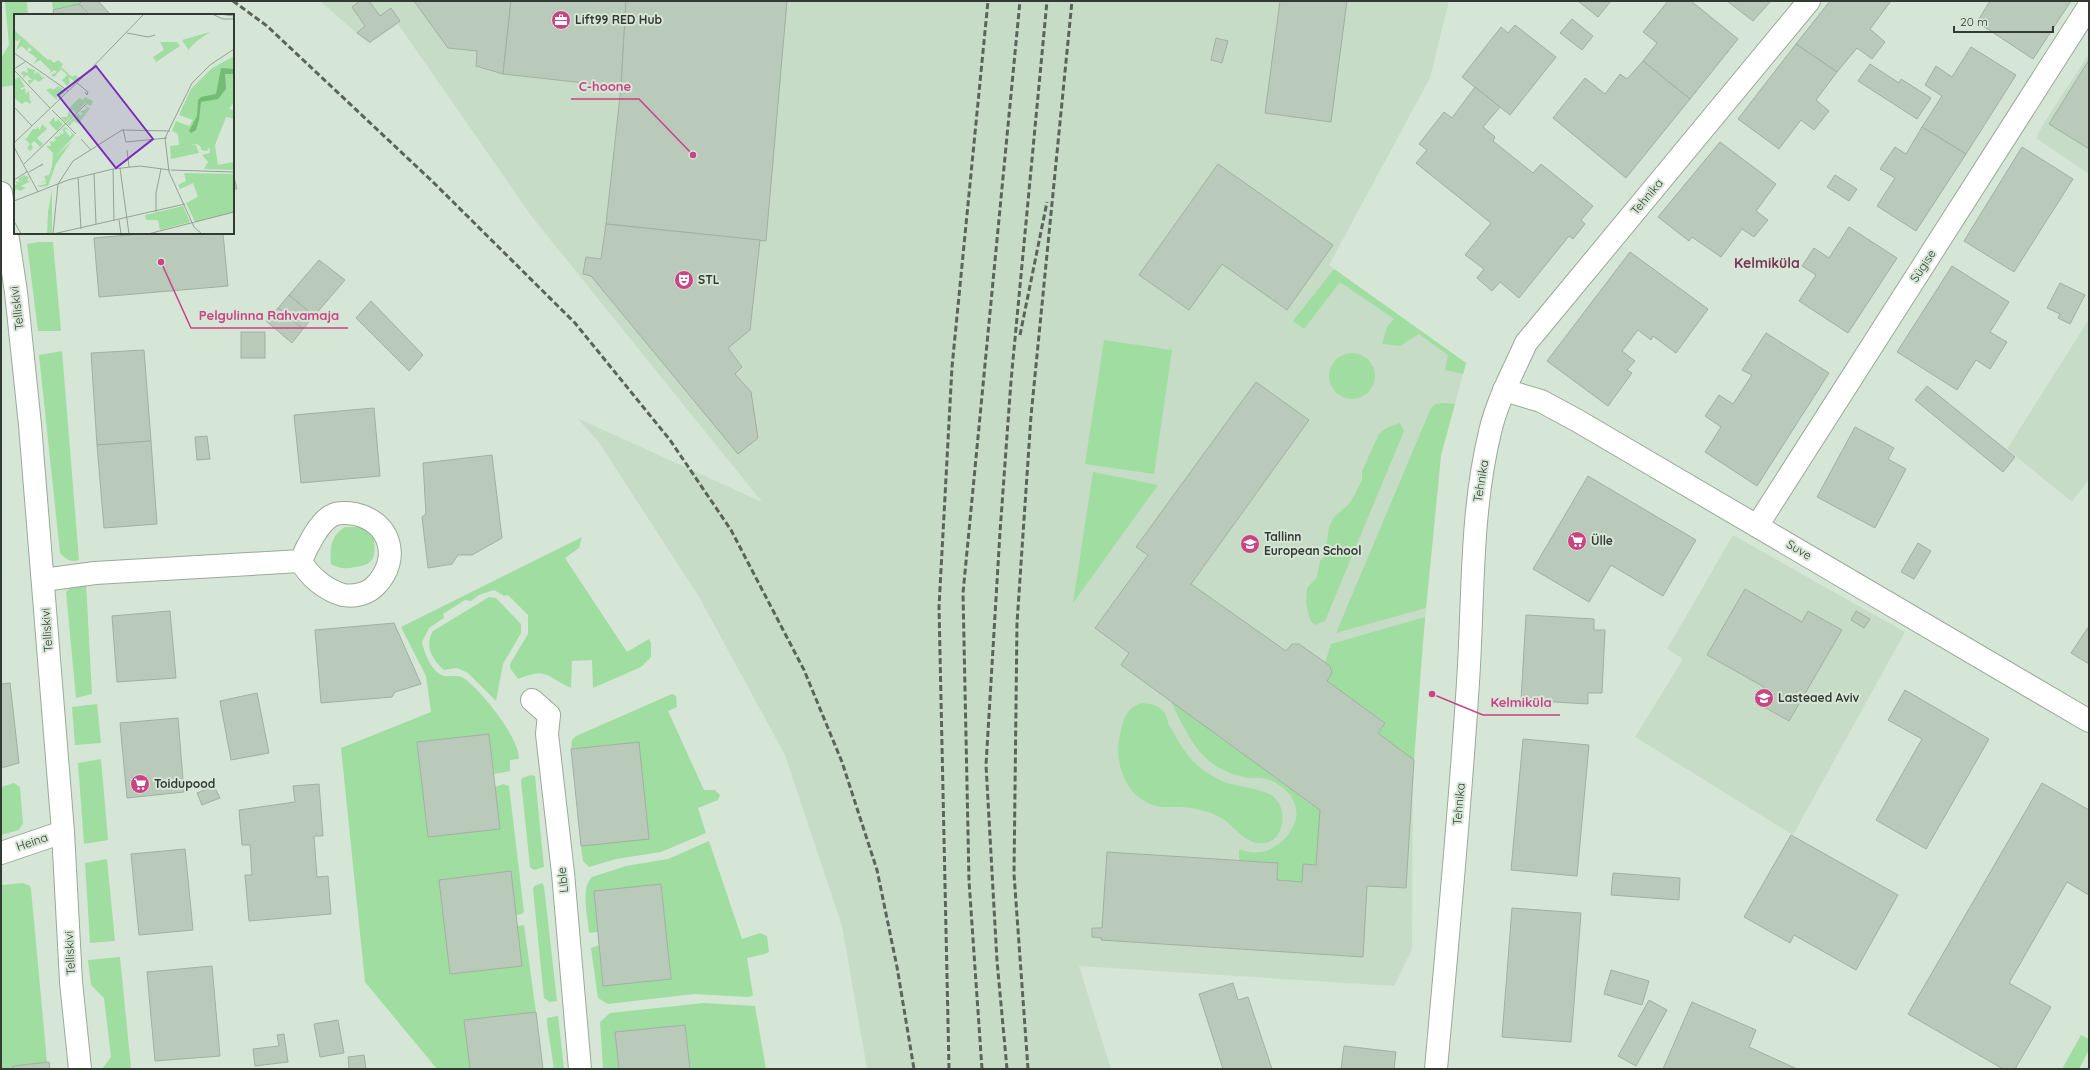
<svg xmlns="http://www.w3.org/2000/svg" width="2090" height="1070" font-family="Quicksand,sans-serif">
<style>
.built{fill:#c7dcc6}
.green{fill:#a0dda0}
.building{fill:#bacaba;stroke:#a1b0a1}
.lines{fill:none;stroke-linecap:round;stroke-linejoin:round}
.minor-casing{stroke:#9aa99a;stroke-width:24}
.minor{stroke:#fff;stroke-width:22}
.rail{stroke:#5b645b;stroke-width:3;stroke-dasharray:6 3;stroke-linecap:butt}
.labels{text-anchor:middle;stroke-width:4;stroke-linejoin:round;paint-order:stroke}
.poi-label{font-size:12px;font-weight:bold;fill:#333933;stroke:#d6e6d6;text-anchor:start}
.street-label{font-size:12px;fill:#333933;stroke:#d6e6d6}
.quarter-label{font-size:14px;font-weight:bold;fill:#793553;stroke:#d6e6d6}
.inset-road{fill:none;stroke:#95a195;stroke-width:1}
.view{fill:#7b2cbf;fill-opacity:0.15;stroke:#7b2cbf;stroke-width:2}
.inset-edge{fill:none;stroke:#333933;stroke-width:2}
.leader{fill:none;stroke:#ca4383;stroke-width:1.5}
.callout-dot{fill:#ca4383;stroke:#d6e6d6;stroke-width:1.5}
.callout-label{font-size:13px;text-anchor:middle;font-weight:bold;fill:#ca4383;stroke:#d6e6d6;stroke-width:4;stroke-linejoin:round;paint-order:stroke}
</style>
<rect width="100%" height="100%" fill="#d6e6d6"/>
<g class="built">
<polygon points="320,1 1449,1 1430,78 1329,265 1466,363 1441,455 1413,746 1412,949 1394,986 1079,966 1111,1069 867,1069 842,926 785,755 699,597 598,441 577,418 762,502 532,217 398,24 369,44"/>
<polygon points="2089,54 2089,174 2036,138 2044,123"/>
<polygon points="2089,319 2089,479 2072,502 2007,449"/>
<polygon points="1733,535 1905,632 1793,835 1635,737 1683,659 1667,649"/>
</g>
<g class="green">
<polygon points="5,1 27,1 28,15 15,15 15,85 2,87 1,58 9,45"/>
<polygon points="52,1 82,1 79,4 53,10"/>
<polygon points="38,242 53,242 61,331 38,331 27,244"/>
<polygon points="1334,269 1466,363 1463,374 1445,370 1448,355 1419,334 1400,346 1382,344 1387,327 1394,319 1340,282 1304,329 1293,321"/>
<polygon points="1104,340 1172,350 1154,474 1085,464"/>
<path d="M62,351l17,209c-9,3 -13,-1 -19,-7l-21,-198z"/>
<circle cx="1352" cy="376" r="23"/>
<polygon points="1444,403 1455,404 1441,455 1426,608 1336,633 1431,408 1435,404"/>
<polygon points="1400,423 1404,431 1325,621 1315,625 1310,620 1306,603 1307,588 1317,577 1320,561 1325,556 1329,527 1334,517 1349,504 1355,494 1362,480 1362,471 1379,434 1386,428"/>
<polygon points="1093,472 1158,485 1073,603"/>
<path d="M345,527h15l13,7c3,19 4,31 -18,33 -10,2 -15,2 -24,-3 -1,-15 -1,-28 14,-37z"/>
<path d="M582,537l-3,11 -14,10 62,94 22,-13 2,4v14l-10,10 -48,21 -1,-28 -20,1 -1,27c-25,-11 -23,-21 -53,-9l-8,-11v-4l18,-30v-19l-20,-20 -4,1 -10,-6 -15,5 -8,6 -6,-1 -22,14 1,4 -15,10 -7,14c2,10 10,32 23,34 7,1 14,-2 20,3 18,14 54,58 54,80l-9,1v11l-16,3 -5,-40 -72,8 11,95 72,-8 -5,-42 8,-3 6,2 15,126 -2,2 -6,1 -5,-44 -72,9 11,94 72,-8 -5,-40 7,-1 12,87 -71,8 5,49h-33l-72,-87 -24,-234 90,-36 -5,-36 -25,-49z"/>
<polygon points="86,583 92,694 76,698 66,592 71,587"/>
<path d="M489,597l7,1 25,26v9l-18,31 -7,37 -28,-28 -11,-5 -13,2c-12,-11 -20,-24 -11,-39z"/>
<polygon points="1425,617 1414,760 1378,733 1385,722 1327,681 1332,672 1330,666 1325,663 1331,644"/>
<polygon points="672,694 676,696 677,707 668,711 704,790 715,790 720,795 718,800 698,808 706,833 661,852 616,859 589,867 583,861 581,846 639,742 571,749 572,740 576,736"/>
<path d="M1171,701l149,109 -4,55 -14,17 -25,-2 1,-17 -39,-3v-11c12,5 24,5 35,-2 11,-6 19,-17 22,-28 4,-20 -15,-38 -34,-41 -6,-1 -12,1 -18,-1 -10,-2 -20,-6 -28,-11 -23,-15 -34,-42 -45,-65z"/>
<path d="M1142,703c7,1 13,1 19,6 5,3 6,11 8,16 8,14 16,29 28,40 10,8 22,16 34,19 11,3 36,6 43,13 16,15 9,50 -16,46 -15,-2 -23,-16 -35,-24 -13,-8 -30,-12 -46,-12 -5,-1 -10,1 -15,0 -37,-5 -50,-46 -41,-77 3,-13 7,-23 21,-27z"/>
<polygon points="97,704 101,743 75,745 72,707"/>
<polygon points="101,759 108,840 84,844 78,763"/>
<polygon points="531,775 535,776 544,867 534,870 530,867 521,781 522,778"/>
<polygon points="14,783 20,787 23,823 19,830 1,835 1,787"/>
<path d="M709,841l33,98 18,-6 7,3 2,16 -4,2 -18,4 6,37 -5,2 -54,-3 -86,10 -10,-6 -7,-50 8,-3 4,41 68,-8 -10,-93 -67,6 4,41 -9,1c-1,-16 -9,-44 3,-56l34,-11 42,-7z"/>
<polygon points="107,859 115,941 90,943 85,863"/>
<polygon points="23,883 30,886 31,889 47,1062 13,1069 1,1069 1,885"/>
<polygon points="542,883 544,886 557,1001 550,1002 544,998 533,889 534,886"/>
<polygon points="120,957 131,1068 102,1069 111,1057 104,998 91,985 88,960"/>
<polygon points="704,1003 755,1006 766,1069 690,1069 685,1025 615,1032 619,1069 603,1069 600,1022 610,1013"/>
<polygon points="558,1016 564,1069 554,1069 547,1023 547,1018"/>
<polygon points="2081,1035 2089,1039 2089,1050 2079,1069 2062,1069"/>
</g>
<g class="building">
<polygon points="82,1 98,1 111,15 90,15 79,4"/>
<polygon points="360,1 369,1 380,16 391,8 400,21 370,42 357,33 365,26 352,7"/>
<polygon points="414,1 511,1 503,74 476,66 477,51 448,48"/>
<polygon points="511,1 626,1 621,87 503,74"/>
<polygon points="626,1 787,1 766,241 606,224 621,87"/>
<polygon points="1280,1 1347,1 1331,122 1265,113"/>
<polygon points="1578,1 1611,1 1598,17"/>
<polygon points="1668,1 1691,1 1738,39 1690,99 1643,61 1657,43 1643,32"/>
<polygon points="1727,1 1771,1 1753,21"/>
<polygon points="1830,1 1891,1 1870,29 1885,42 1872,59 1857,48 1837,72 1796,44"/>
<polygon points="1990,1 2071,1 2033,59 1977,22"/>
<polygon points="79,4 90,15 54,15 53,10"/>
<polygon points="1572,19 1593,36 1582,50 1560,33"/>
<polygon points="1515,25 1556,57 1510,115 1462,77 1501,27 1508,33"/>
<polygon points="1216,38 1228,41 1222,63 1211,60"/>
<polygon points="1796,44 1837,72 1816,100 1829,111 1814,130 1801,120 1779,149 1738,119"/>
<polygon points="1971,47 2016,75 1966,154 1922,127 1942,96 1925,85 1936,66 1952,77"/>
<polygon points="2089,60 2089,149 2049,124"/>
<polygon points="1643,61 1690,99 1626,178 1553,118 1585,78 1605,94 1620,74 1627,79"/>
<polygon points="1870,64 1899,83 1901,79 1931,98 1917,119 1858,81"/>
<polygon points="1475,87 1500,107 1483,127 1495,137 1493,141 1533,173 1541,164 1593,206 1581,220 1585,224 1573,239 1569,236 1519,298 1500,282 1492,291 1477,278 1484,269 1465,255 1491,223 1416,163 1427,150 1419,144 1444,112 1452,118"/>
<polygon points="1922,127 1966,154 1916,231 1877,206 1895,178 1880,169 1895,147 1906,154"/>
<polygon points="1720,142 1776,184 1756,211 1768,220 1754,237 1742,229 1721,257 1692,237 1689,241 1658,217"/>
<polygon points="2022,147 2073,179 2014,272 1964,241"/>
<polygon points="1218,164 1333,245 1287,310 1222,264 1189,310 1139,275"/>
<polygon points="233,173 237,189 233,189"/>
<polygon points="1835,175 1857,189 1849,201 1827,187"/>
<polygon points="606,224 760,240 750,330 728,348 742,367 735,374 751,392 758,438 738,454 591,276 583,274 586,257 601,259"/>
<polygon points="1849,227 1897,258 1848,333 1799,301 1816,275 1802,266 1814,248 1829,258"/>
<polygon points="151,233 223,233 228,286 99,297 94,238"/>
<polygon points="1630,252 1708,309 1676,353 1653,336 1651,340 1638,330 1622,351 1635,361 1627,370 1632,373 1608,406 1547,361"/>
<polygon points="319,260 345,280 314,316 289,295"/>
<polygon points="1952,266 2009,302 1990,332 2007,342 1990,369 1976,360 1957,390 1897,352"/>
<polygon points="2060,283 2085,295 2070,324 2058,318 2060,314 2047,308"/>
<polygon points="289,295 314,316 303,329 278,308"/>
<polygon points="371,301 423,355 409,371 356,318"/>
<polygon points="278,308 303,329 292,343 266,321"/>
<rect x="241" y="332" width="24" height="26"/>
<polygon points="1766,333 1829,373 1757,486 1705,452 1721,427 1705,416 1719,395 1733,404 1752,375 1742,370"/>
<polygon points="144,350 151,441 97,445 91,353"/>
<polygon points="1256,382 1309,420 1191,584 1286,651 1292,644 1299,644 1330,666 1332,673 1327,681 1385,723 1378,733 1414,760 1406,888 1367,886 1363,957 1101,940 1102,938 1092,937 1092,928 1102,928 1107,852 1278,863 1277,880 1302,882 1303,864 1316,865 1320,810 1121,665 1129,653 1095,628 1148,555 1136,547"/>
<polygon points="1927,386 2015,457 2003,472 1915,400"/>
<polygon points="374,408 380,476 301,483 294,415"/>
<polygon points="1855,427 1894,448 1888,459 1906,469 1875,528 1817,497"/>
<polygon points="207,436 210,459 197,460 195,437"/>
<polygon points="151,441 157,524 104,528 97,445"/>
<polygon points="492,455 502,538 472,555 458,555 452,564 428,568 422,517 426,514 423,463"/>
<polygon points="1588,476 1696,540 1663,596 1611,565 1589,602 1533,569"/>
<polygon points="1918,543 1931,551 1914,579 1901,572"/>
<polygon points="1745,589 1802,622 1808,611 1842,630 1789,721 1755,702 1764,687 1707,655"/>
<polygon points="170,611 176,678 117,682 112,616"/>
<polygon points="1856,611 1870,619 1864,628 1851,620"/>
<polygon points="1526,615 1594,619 1594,630 1605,630 1602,693 1588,693 1588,704 1521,700"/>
<polygon points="394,623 421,684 395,692 392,697 321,703 315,630"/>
<polygon points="2089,626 2089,664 2071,653"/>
<polygon points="10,683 19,763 1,768 1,684"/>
<polygon points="1905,690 1989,739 1926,849 1876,820 1922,739 1888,720"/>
<polygon points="257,693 269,753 231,760 220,701"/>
<polygon points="178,718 184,792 127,798 120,723"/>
<polygon points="489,734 500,829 428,837 417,742"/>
<polygon points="1523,739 1589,745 1577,876 1511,870"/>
<polygon points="639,742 649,839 581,846 571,749"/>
<polygon points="2042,783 2089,810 2089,895 2067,882 2009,983 2051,1007 2015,1069 2003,1069 1908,1014"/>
<polygon points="319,784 323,836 314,836 317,877 328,876 331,914 249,921 245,875 252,875 250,845 242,845 239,810 295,802 293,786"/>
<polygon points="214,786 220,798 202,805 197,793"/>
<polygon points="1791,835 1898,895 1856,970 1794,935 1790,943 1744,917"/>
<polygon points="185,849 193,930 139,935 131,854"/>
<polygon points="511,871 522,966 450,974 439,880"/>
<polygon points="1613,873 1680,878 1679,900 1611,895"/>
<polygon points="661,884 671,979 603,986 594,891"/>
<polygon points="1512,908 1581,913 1571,1042 1502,1037"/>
<polygon points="212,966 220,1056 155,1061 147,972"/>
<polygon points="1611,970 1649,981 1642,1005 1604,994"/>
<polygon points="1233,983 1238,1000 1248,997 1272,1069 1223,1069 1199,994"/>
<polygon points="1649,1000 1667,1010 1636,1066 1618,1056"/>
<polygon points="1692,1002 1756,1030 1749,1047 1797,1069 1663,1069"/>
<polygon points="536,1012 543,1069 470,1069 464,1020"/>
<polygon points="338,1020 344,1053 320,1057 314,1024"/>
<polygon points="685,1025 690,1069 619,1069 615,1032"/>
<polygon points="284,1034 288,1062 255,1066 253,1049 279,1046 277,1035"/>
<polygon points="1344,1046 1396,1052 1394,1069 1341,1069"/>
<polygon points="364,1055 366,1069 349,1069 348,1057"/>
<polygon points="49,1062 50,1069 13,1069 13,1066"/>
</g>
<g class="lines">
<g class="minor-casing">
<g id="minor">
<polyline points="1,193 16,292 30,425 63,832 71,982 80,1069"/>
<polyline points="1504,390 1541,401 1578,421 2089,721"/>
<polyline points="1757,526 2089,6"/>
<path d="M43,580l52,-7 206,-12c5,-13 19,-41 32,-46 6,-3 16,-2 22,-1 36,8 46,45 21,71 -8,9 -22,12 -33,10 -17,-5 -34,-18 -42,-34"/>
<polyline points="532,700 549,715 547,734 563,873 580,1069"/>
<polyline points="1,853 63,832"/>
<path d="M1436,1069c11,-124 23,-248 31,-372 7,-89 2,-178 23,-265 7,-31 23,-60 36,-89l283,-342"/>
</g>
</g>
<use href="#minor" class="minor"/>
<g class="rail">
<polyline points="233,1 267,26 433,182 575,323 670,440 731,530 804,670 842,762 877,870 897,967 914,1069"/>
<polyline points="1020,335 1047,202"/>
<polyline points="949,1069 939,607 952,367 988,1"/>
<polyline points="982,1069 969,881 963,593 1020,1"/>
<polyline points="1007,1069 997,961 986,765 1000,532 1011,381 1047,1"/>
<polyline points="1028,1069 1014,874 1017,623 1031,416 1072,1"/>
</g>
</g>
<defs>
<g id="office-disc" transform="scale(1)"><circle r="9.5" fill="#ca4383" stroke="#d6e6d6"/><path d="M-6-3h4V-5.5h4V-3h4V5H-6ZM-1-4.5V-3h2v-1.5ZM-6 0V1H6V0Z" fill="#fff"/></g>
<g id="theatre-disc" transform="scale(1)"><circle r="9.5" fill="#ca4383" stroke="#d6e6d6"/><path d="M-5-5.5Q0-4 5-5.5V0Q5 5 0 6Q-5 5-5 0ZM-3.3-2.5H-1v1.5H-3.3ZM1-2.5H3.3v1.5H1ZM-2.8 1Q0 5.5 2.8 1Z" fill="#fff"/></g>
<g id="supermarket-disc" transform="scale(1)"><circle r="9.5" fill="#ca4383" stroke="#d6e6d6"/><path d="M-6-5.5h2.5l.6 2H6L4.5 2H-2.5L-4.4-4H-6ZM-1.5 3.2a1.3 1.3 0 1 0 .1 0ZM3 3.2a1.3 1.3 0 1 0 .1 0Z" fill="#fff"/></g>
<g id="school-disc" transform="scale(1)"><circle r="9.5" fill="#ca4383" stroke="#d6e6d6"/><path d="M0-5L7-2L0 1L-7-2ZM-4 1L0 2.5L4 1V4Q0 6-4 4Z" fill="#fff"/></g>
</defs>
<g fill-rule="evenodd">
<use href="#office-disc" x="561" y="20"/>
<use href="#theatre-disc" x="684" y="280"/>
<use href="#supermarket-disc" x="1577" y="541"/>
<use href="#school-disc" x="1250" y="544"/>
<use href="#school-disc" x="1764" y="698"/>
<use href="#supermarket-disc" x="140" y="784"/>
</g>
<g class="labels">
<g class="poi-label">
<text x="575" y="24">Lift99 RED Hub</text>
<text x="698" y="284">STL</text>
<text x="1264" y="541">Tallinn<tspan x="1264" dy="14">European School</tspan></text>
<text x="1591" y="545">Ülle</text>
<text x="1778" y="702">Lasteaed Aviv</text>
<text x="154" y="788">Toidupood</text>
</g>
<g class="street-label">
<text transform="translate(1647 197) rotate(-50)" y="4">Tehnika</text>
<text transform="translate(1923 266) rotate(-57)" y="4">Sügise</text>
<text transform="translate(17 308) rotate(-97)" y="4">Telliskivi</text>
<text transform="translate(1481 481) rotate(-81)" y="4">Tehnika</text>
<text transform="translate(1799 550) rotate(31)" y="4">Suve</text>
<text transform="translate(47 630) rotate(-94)" y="4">Telliskivi</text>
<text transform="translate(1459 804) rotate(-85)" y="4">Tehnika</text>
<text transform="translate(32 842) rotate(-19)" y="4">Heina</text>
<text transform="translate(563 880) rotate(-96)" y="4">Lible</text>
<text transform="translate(70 953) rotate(-93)" y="4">Telliskivi</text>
</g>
<g class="quarter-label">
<text x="1767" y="268">Kelmiküla</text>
</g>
</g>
<g transform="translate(14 14)">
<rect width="220" height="220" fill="#d6e6d6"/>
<path d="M0,16l34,30 2,-1 4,4 4,-3 5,4 -2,3 11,10 3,-2 5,3 -5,4 -6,-5 1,6 -3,3 -5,-6 5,-5 -6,-6 -7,8 -3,-2 6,-3 -3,-2 -5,4 2,-3 -11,-11 -6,4 3,-6 -9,-6 4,-2 -3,-3 -2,4 -5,-5 -6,4 5,-12 -3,3 -4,-1zM196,18l-13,9 -10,10 1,-2 -6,-9zM146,28h17l3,4 -24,16 -3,-5 11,-7zM220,42v46l-5,7 5,1v9l-8,-2 -11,28 3,20 16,-3v8l-30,-1 4,-7 -6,-7 8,-2 -1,-6 -2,4 -6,-1v-3l-4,-3 -7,1h6l3,8 -28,6 -1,-13 9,-1 -1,-11 -6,-3 4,-10 13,5 4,-6 -14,-5 12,-26 20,-20zM13,54l8,2 -1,5 3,-3 3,2 -2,2 3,-2v3h4l-6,5 -4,-3 -6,6 -1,-5h4l-5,-5 -4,3v-4l-3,1 3,-4 5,2zM5,63l6,10 -5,1 2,2 3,-2 1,6 3,-3 1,11 3,-3 -3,5 -4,-3 -4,3 -8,-6v-18zM44,72l8,5 -6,6 -3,-1v4l-11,-10 5,-2 2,2zM71,83l8,4 -2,5 -6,-3 -9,10 -3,-3 -3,3 2,2 4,-2 -11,9 -4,-5h6l4,-11 8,-8 4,2zM71,92l5,2 -11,15 3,3 -8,-5 -5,5 -2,-2 12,-11 1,3 3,-3 -4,-1 8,-3zM40,103l1,5 3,-2 -2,-3 7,7 -6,7 -8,-8zM28,110l5,5 -10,9 6,6 -3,3 -6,-6 -3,3 2,4 -3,3 -3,-3 3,-4 -6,-6 2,1 7,-10h4l-1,-3 4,4zM51,113l4,3 -5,-1 6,8 2,-3 -3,-4 6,5 -20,22 17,-16 -16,23 -8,22 -9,1 -2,-1 9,-2v-3l-7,3 7,-4 -2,-4 5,-1 3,-9 1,-13 -7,-7h5l-1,-5 3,1 3,-2 -2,-3 6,-1 -1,-4 3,3 2,-3 -2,-2zM170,159l50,1v38l-39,10 -9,-19 12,-6 -5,-14 -13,6 -2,-4 8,-4zM10,161l5,2 -2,4h4l-10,5 5,2 -6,3 -4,-2 -2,4v-7l3,-2 -2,-3 5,1 -2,-3zM38,175v45h-5l1,-22zM169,192l7,16 -30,8 -2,-10h-12l-1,-5z" fill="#a0dda0"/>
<path d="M207,54l13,1v5h-9l1,15 -8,10 -17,3 -2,18 -3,10 -5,3 -2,-2 8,-15 1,-16 3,-3 15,-3z" fill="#74bb76"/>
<path class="inset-road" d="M198,0l11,5h11M205,0l15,2M113,19l21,4 7,-2M0,39l54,38M0,55l11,-7M0,56l36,38M63,69l11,9 -1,3 -2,-3M0,93l18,19M38,96l24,24M109,115l3,13 41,-4M67,125l10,11M0,129l72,-69 58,-60M0,133l24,45M113,136l2,17M10,150l62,-60M106,154l9,66M99,155l1,52M157,156l63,2M15,158l14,-8 -3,2M80,160l2,50M64,163l3,52M0,166l14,-9M44,170l15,-23 49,-31 48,1M0,187l54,-21 45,-11 27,-3 30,4M142,198v-19l5,-24M105,206l2,14M0,207l7,13M39,220l132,-30M39,220l5,-50M134,220l86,-22M188,220l-8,-7 -25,-55 -4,-34 27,-55 18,-18 24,-16"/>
<path class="view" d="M82,52l57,73 -37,29 -58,-73z"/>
<rect width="220" height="220" class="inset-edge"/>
</g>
<path class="leader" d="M693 155L639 99H571M161 262L191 328H348M1432 694L1483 715H1560"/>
<g class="callout-dot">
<circle cx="693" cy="155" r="4"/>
<circle cx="161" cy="262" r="4"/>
<circle cx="1432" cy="694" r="4"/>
</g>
<g class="callout-label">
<text x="605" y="91">C-hoone</text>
<text x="269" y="320">Pelgulinna Rahvamaja</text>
<text x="1521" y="707">Kelmiküla</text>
</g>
<rect width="2090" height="1070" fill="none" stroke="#333933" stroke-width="4"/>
<path d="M1954 26v6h99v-6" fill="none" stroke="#333933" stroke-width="2"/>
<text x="1960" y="26" font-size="12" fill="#333933" stroke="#d6e6d6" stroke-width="3" paint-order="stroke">20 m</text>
</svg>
